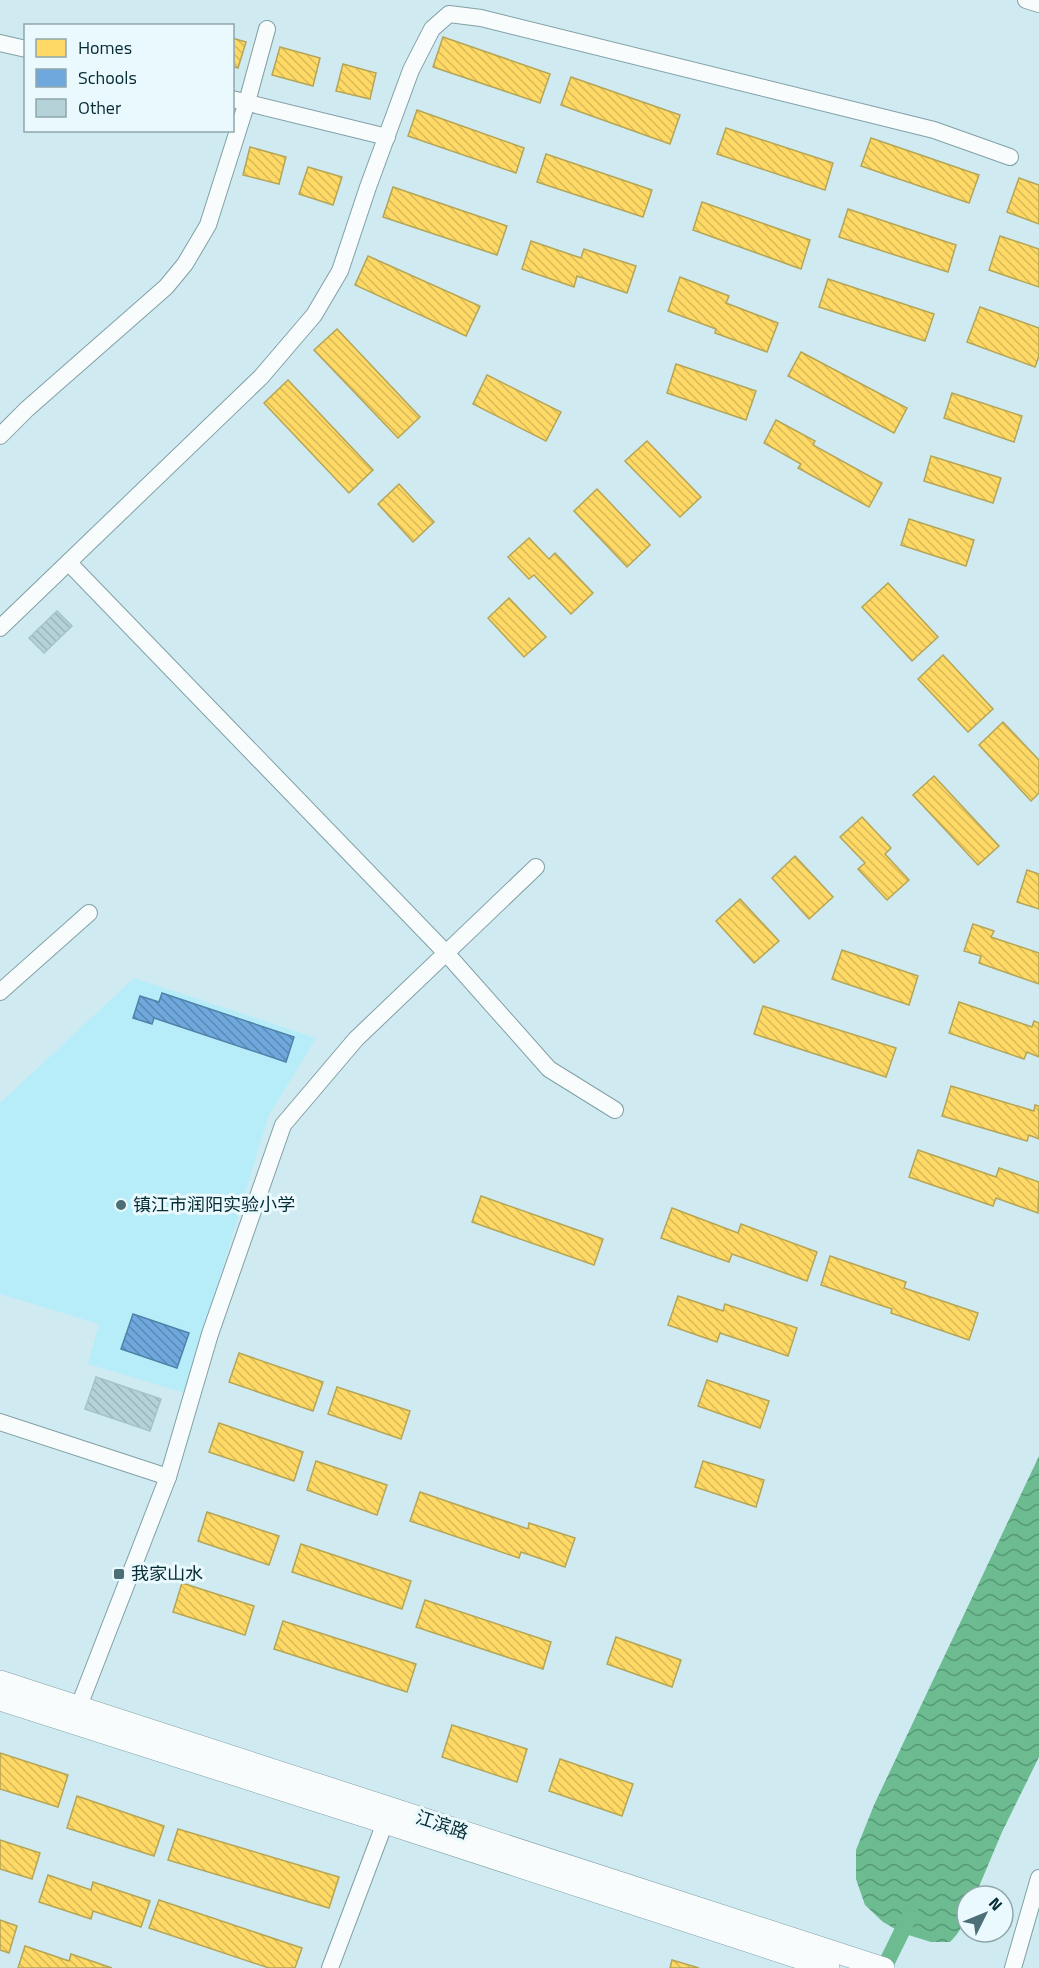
<svg xmlns="http://www.w3.org/2000/svg" width="1039" height="1968" font-family="'Titillium Web','Noto Sans SC',sans-serif">
<style>
.built{fill:#b7edf9}
.water{fill:url(#water-waves)}
.homes{fill:url(#homes-back-hatch);stroke:#b4a557;stroke-width:1.5}
.schools{fill:url(#schools-back-hatch);stroke:#4f82a9;stroke-width:1.5}
.lines{fill:none;stroke-linecap:round;stroke-linejoin:round}
.canal{stroke:#6cbb91;stroke-width:16}
.building{fill:url(#building-back-hatch);stroke:#a6c3c9;stroke-width:1.5}
.minor-casing{stroke:#81a0a6;stroke-width:18}
.major-casing{stroke:#81a0a6;stroke-width:22}
.minor{stroke:#f8fcfd;stroke-width:16}
.major{stroke:#f8fcfd;stroke-width:21}
.poi-dot{fill:#4c6e76;stroke:#eaf9fd;stroke-width:2}
.labels{text-anchor:middle;stroke-width:6;stroke-linejoin:round;paint-order:stroke}
.poi-label{font-size:18px;fill:#052b33;stroke:#eaf9fd;text-anchor:start}
.street-label{font-size:18px;fill:#052b33;stroke:#eaf9fd}
</style>
<defs>
<pattern id="water-waves" width="16" height="10" patternUnits="userSpaceOnUse" patternTransform="scale(1.5)"><rect width="16" height="10" fill="#6cbb91"/><path d="M0 5q4-4 8 0t8 0" fill="none" stroke="#579877"/></pattern>
<pattern id="homes-back-hatch" width="6" height="6" patternUnits="userSpaceOnUse" patternTransform="scale(1.5)"><rect width="6" height="6" fill="#ffd966"/><path d="M-1 5l2 2M0 0l6 6M5-1l2 2" fill="none" stroke="#d9ba59"/></pattern>
<pattern id="schools-back-hatch" width="6" height="6" patternUnits="userSpaceOnUse" patternTransform="scale(1.5)"><rect width="6" height="6" fill="#6fa8dc"/><path d="M-1 5l2 2M0 0l6 6M5-1l2 2" fill="none" stroke="#5989b3"/></pattern>
<pattern id="building-back-hatch" width="6" height="6" patternUnits="userSpaceOnUse" patternTransform="scale(1.5)"><rect width="6" height="6" fill="#b5d2d8"/><path d="M-1 5l2 2M0 0l6 6M5-1l2 2" fill="none" stroke="#9ab4ba"/></pattern>
</defs>
<rect width="100%" height="100%" fill="#cfebf1"/>
<polygon class="built" points="134,978 316,1038 268,1117 185,1393 88,1364 99,1324 0,1294 0,1103"/>
<path class="water" d="M1039,1456v301l-37,75 -27,64h-8c0,19 -3,33 -17,46h-19l-29,-9 -19,-11 -18,-17 -9,-26v-29l18,-45z"/>
<g class="homes">
<polygon points="443,37 550,74 540,103 433,67"/>
<polygon points="232,38 246,42 238,68 232,66"/>
<polygon points="280,47 320,58 313,86 272,75"/>
<polygon points="343,64 376,73 370,99 336,91"/>
<polygon points="571,77 680,115 670,144 561,105"/>
<polygon points="417,110 524,148 516,173 408,136"/>
<polygon points="726,128 833,163 825,190 717,154"/>
<polygon points="871,138 979,175 969,203 861,166"/>
<polygon points="250,147 286,157 279,184 243,175"/>
<polygon points="546,154 652,190 643,217 537,182"/>
<polygon points="308,167 342,177 333,205 299,194"/>
<polygon points="1019,178 1039,185 1039,224 1007,212"/>
<polygon points="393,187 507,226 497,255 383,217"/>
<polygon points="702,202 810,240 801,269 693,230"/>
<polygon points="848,209 956,245 948,272 839,237"/>
<polygon points="1000,236 1039,249 1039,287 989,270"/>
<polygon points="531,241 581,258 584,249 636,266 627,293 577,276 574,287 522,269"/>
<polygon points="368,256 480,306 466,336 355,285"/>
<polygon points="680,277 729,296 726,303 778,323 767,352 715,333 716,329 668,311"/>
<polygon points="828,279 934,314 925,341 819,307"/>
<polygon points="980,307 1039,328 1039,356 1035,367 967,342"/>
<polygon points="337,329 420,417 398,438 314,350"/>
<polygon points="801,352 907,408 894,433 788,376"/>
<polygon points="676,364 756,391 746,420 667,393"/>
<polygon points="487,375 561,412 546,441 473,404"/>
<polygon points="288,380 373,470 349,493 264,403"/>
<polygon points="952,393 1022,416 1014,442 944,418"/>
<polygon points="776,420 815,441 813,445 882,483 869,507 798,468 801,464 764,443"/>
<polygon points="647,441 701,497 680,517 625,461"/>
<polygon points="931,456 1001,478 993,503 924,481"/>
<polygon points="399,484 434,522 413,542 378,504"/>
<polygon points="597,489 650,545 627,567 574,511"/>
<polygon points="909,519 974,540 966,566 901,545"/>
<polygon points="529,538 549,559 555,553 593,593 571,614 534,575 529,579 508,557"/>
<polygon points="888,583 938,637 912,661 862,607"/>
<polygon points="509,598 546,637 524,657 488,618"/>
<polygon points="943,655 993,709 968,732 918,679"/>
<polygon points="1003,722 1039,760 1039,793 1031,801 979,745"/>
<polygon points="934,776 999,846 978,865 913,795"/>
<polygon points="862,817 891,848 885,854 909,880 887,900 858,869 865,863 840,837"/>
<polygon points="795,856 833,897 809,919 772,878"/>
<polygon points="1027,870 1039,874 1039,909 1017,902"/>
<polygon points="740,899 779,941 754,963 716,921"/>
<polygon points="973,924 994,931 991,937 1039,953 1039,984 979,963 981,956 964,951"/>
<polygon points="842,950 918,976 909,1005 832,979"/>
<polygon points="959,1002 1032,1027 1034,1021 1039,1023 1039,1057 1027,1052 1024,1059 949,1033"/>
<polygon points="763,1006 896,1048 886,1077 754,1034"/>
<polygon points="951,1086 1034,1111 1035,1105 1039,1106 1039,1139 1029,1135 1027,1141 942,1116"/>
<polygon points="918,1150 996,1177 999,1168 1039,1182 1038,1213 996,1198 993,1206 909,1177"/>
<polygon points="481,1196 603,1239 594,1265 472,1222"/>
<polygon points="672,1208 738,1233 741,1224 817,1252 807,1281 732,1254 729,1262 661,1238"/>
<polygon points="830,1256 906,1282 904,1288 978,1313 969,1340 891,1313 892,1309 821,1285"/>
<polygon points="678,1296 723,1311 725,1304 797,1328 788,1356 720,1333 717,1342 668,1325"/>
<polygon points="239,1353 323,1382 313,1411 229,1382"/>
<polygon points="707,1380 769,1401 760,1428 698,1406"/>
<polygon points="337,1387 410,1411 401,1439 328,1414"/>
<polygon points="219,1423 303,1452 294,1481 209,1452"/>
<polygon points="316,1461 387,1485 377,1515 307,1490"/>
<polygon points="703,1461 764,1480 756,1507 695,1487"/>
<polygon points="420,1492 528,1529 529,1523 575,1538 565,1567 521,1552 519,1558 410,1521"/>
<polygon points="207,1512 279,1536 269,1565 198,1541"/>
<polygon points="301,1544 411,1581 402,1609 292,1572"/>
<polygon points="182,1583 254,1606 245,1635 173,1612"/>
<polygon points="425,1600 551,1642 543,1669 416,1627"/>
<polygon points="283,1621 416,1664 407,1692 274,1649"/>
<polygon points="616,1637 681,1660 672,1687 607,1664"/>
<polygon points="452,1725 527,1749 517,1782 442,1757"/>
<polygon points="0,1753 68,1775 58,1807 0,1789"/>
<polygon points="560,1759 633,1784 622,1816 549,1791"/>
<polygon points="77,1796 164,1826 154,1856 67,1828"/>
<polygon points="178,1829 339,1877 329,1908 168,1860"/>
<polygon points="0,1840 40,1853 32,1879 0,1869"/>
<polygon points="48,1875 91,1890 93,1882 150,1901 141,1927 93,1911 91,1919 39,1902"/>
<polygon points="159,1900 302,1948 295,1968 269,1968 149,1928"/>
<polygon points="0,1920 17,1926 9,1953 0,1950"/>
<polygon points="25,1946 69,1961 71,1954 112,1968 18,1968"/>
<polygon points="672,1960 699,1968 670,1968"/>
</g>
<g class="schools">
<polygon points="162,993 294,1037 286,1062 154,1018 152,1024 133,1018 140,996 159,1002"/>
<polygon points="133,1314 189,1333 177,1368 121,1349"/>
</g>
<g class="lines">
<polyline class="canal" points="884,1968 911,1913"/>
</g>
<g class="building">
<polygon points="57,611 72,626 44,653 29,638"/>
<polygon points="96,1377 161,1399 150,1431 85,1409"/>
</g>
<g class="lines">
<g class="minor-casing">
<g id="minor">
<polyline points="1026,0 1039,4"/>
<polyline points="0,43 26,49"/>
<polyline points="232,99 387,137"/>
<polyline points="0,436 27,409 166,287 185,264 208,225 247,102 267,29"/>
<polyline points="69,563 447,954 549,1069 615,1110"/>
<polyline points="0,628 261,377 314,315 340,271 368,187 411,70 432,29 449,14 481,18 934,130 1010,157"/>
<polyline points="0,992 89,913"/>
<polyline points="0,1422 168,1477"/>
<polyline points="79,1706 168,1477 210,1334 283,1125 356,1039 536,867"/>
<polyline points="330,1968 389,1812"/>
<polyline points="1013,1968 1039,1878"/>
</g>
</g>
<g class="major-casing">
<g id="major">
<polyline points="0,1681 884,1968"/>
<polyline points="0,1700 385,1823 829,1968"/>
</g>
</g>
<use href="#minor" class="minor"/>
<use href="#major" class="major"/>
</g>
<g class="poi-dot">
<circle cx="121" cy="1205" r="6"/>
<rect x="113" y="1568" width="12" height="12" rx="3"/>
</g>
<g class="labels">
<g class="poi-label">
<text x="133" y="1211">镇江市润阳实验小学</text>
<text x="131" y="1580">我家山水</text>
</g>
<g class="street-label">
<text transform="translate(442 1825) rotate(18)" y="6">江滨路</text>
</g>
</g>
<rect x="24" y="24" width="210" height="108" fill="#eaf9fd" stroke="#8ea7ac" stroke-width="1.5"/>
<rect x="36" y="39" width="30" height="18" fill="#ffd966" stroke="#8ea7ac" stroke-width="1.5"/>
<text x="78" y="54" font-size="18" fill="#052b33">Homes</text>
<rect x="36" y="69" width="30" height="18" fill="#6fa8dc" stroke="#8ea7ac" stroke-width="1.5"/>
<text x="78" y="84" font-size="18" fill="#052b33">Schools</text>
<rect x="36" y="99" width="30" height="18" fill="#b5d2d8" stroke="#8ea7ac" stroke-width="1.5"/>
<text x="78" y="114" font-size="18" fill="#052b33">Other</text>
<g transform="translate(985 1914) rotate(47)"><circle r="28" fill="#eaf9fd" stroke="#8ea7ac" stroke-width="1.5"/>
<path d="M0-4.5L10 22L0 15L-10 22Z" fill="#4c6e76"/>
<text y="-9" font-size="16" font-weight="bold" text-anchor="middle" fill="#052b33">N</text>
</g>
</svg>
